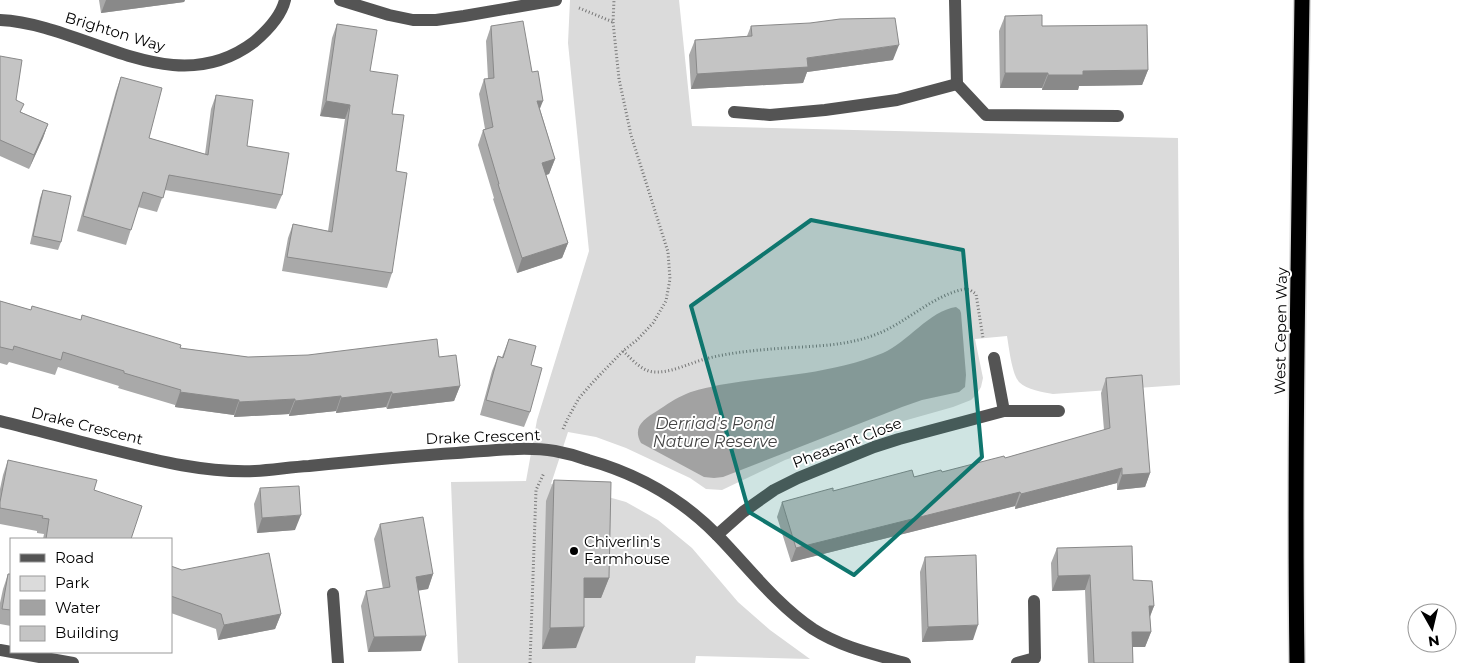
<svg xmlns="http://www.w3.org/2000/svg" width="1467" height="663" font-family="Montserrat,sans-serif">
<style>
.green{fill:#dbdbdb}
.water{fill:#a2a2a2}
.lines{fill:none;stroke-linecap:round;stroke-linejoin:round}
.highway-casing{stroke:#dbdbdb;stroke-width:18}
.path{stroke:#767676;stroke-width:3;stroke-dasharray:1 2.5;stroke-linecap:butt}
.minor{stroke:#545454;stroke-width:12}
.highway{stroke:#000;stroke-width:15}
.wall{fill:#a9a9a9}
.shaded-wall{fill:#898989}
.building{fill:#c4c4c4;stroke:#898989}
.marked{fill:#0f766e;fill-opacity:0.2;stroke:#0f766e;stroke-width:4;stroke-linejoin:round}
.poi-dot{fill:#000;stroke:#fff;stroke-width:2}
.labels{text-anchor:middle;stroke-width:4;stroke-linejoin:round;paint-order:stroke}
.street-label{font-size:15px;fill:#000;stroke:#fff}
.poi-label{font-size:15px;fill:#000;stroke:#fff;text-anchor:start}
.water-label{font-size:16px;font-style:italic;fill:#434343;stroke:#fff}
</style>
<rect width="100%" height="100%" fill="#fff"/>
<path class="green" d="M570,0h109l13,126 486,12 2,247 -127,9c-10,-2 -26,-4 -34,-12 -7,-8 -10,-34 -12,-46l-32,3 8,39 -2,9 -4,7 -6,6 -18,7 -92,26 -76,27 -63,30 -16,-1 -16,-11 -64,-30 -30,-11 -28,-5 -17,52 36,7 39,11 32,18 34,28 46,54 32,28 40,29 -114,-3 -1,7h-237l-7,-181 75,-1 11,-61 52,-169 -21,-208z"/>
<path class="water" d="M956,307l4,3 1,3 5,62 -1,12 -6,5 -37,8 -20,7 -179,70 -9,1 -10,-1 -63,-34c-9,-16 3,-24 16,-32 9,-6 19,-13 29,-17 11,-5 22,-6 33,-9 29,-5 58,-8 87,-12 25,-4 53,-10 77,-20 25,-11 46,-42 73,-46z"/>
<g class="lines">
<g class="highway-casing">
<path id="highway" d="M1297,663c-3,-221 2,-442 5,-663"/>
</g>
<g class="path">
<polyline points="579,8 613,22"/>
<path d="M623,351c9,8 18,20 31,21 19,1 37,-10 55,-14 24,-6 50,-8 75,-10 32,-2 63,-2 93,-14 29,-11 56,-39 88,-45l5,1 6,4 7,44"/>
<polyline points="563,429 568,418 579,398 594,381 623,351 637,340 653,323 666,301 670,279 668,252 631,135 619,79 613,22 614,0"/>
<polyline points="530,663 536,490 544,473"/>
</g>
<g class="minor">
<polyline points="340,0 389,15 413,20 436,20 464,16 556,0"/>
<polyline points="955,0 957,84"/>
<path d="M0,20c86,4 172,84 254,22 13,-11 27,-25 31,-42"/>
<polyline points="957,84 986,115 1118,116"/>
<polyline points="734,112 770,115 825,110 897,100 957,84"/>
<polyline points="994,358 1004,411"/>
<path d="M0,421c37,9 73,19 110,28 48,12 96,24 145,22 18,-1 36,-4 54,-5 49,-5 98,-10 148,-13 32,-2 66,-7 98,-2 11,2 22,5 33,9 50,14 94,39 130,76 31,32 58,68 95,93 28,18 60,25 92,34"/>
<polyline points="717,535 743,512 774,490 798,478 874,447 899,439 1004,411 1059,411"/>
<polyline points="333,594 338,663"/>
<polyline points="0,650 73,663"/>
<polyline points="1017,663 1035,658 1034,601"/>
</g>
<use href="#highway" class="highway"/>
</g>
<g class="wall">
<polygon points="99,0 185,0 184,2 101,13"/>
<polygon points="1005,16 1042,26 1148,70 1142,85 1079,86 1078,90 1042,90 1042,88 1000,88 999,31"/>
<polygon points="337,24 370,71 392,114 396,171 392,273 387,288 282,271 288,238 293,224 328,231 345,119 320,116 332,38"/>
<polygon points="491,26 532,72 540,109 555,159 549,174 546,175 568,243 562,258 517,273 493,199 494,198 478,145 483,130 485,129 479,94 484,79 488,79 486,41"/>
<polygon points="751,26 893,60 807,72 803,83 691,89 689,55 695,40 747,36"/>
<polygon points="0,56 21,112 48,124 43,138 29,169 0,156"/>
<polygon points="121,77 149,138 205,154 211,109 216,95 247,146 282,195 276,209 165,190 157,212 138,207 126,245 77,231 116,91"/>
<polygon points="43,190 61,242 58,250 30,244 40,198"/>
<polygon points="0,301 31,310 180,348 248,357 439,357 460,386 454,401 387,409 386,407 336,413 336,411 289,416 289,414 234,417 234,415 175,407 175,405 118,388 119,386 58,367 55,375 9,362 7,365 0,363"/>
<polygon points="509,339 531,365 530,412 524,427 480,415 492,371 498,356 502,357"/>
<polygon points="1106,378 1150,473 1145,487 1117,490 1117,483 1015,509 1015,506 791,562 777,517 782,502 833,491 942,472 1005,458 1104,430 1101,393"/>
<polygon points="8,460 94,490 131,539 43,539 44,534 37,533 37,531 0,524 0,489 3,475"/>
<polygon points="554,480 609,578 601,598 584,598 576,648 542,649 546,501"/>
<polygon points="260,488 295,530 257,533 254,504"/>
<polygon points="380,524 433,574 428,589 418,590 421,651 368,652 361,606 366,591 383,589 374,539"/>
<polygon points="1057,548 1133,580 1154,606 1150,617 1151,632 1145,647 1133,647 1133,663 1088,663 1085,590 1052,591 1051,563"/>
<polygon points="925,557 973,640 922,642 920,572"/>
<polygon points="171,566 281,614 275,629 218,640 216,629 171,613"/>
<polygon points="8,574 11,574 11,626 0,624 0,603 3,589"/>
</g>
<g class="shaded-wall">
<polygon points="106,0 185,0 184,2 101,13"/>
<polygon points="899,45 893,60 807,72 803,83 691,89 697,74"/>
<polygon points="1148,70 1142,85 1079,86 1078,90 1042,90 1048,75 1083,71"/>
<polygon points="1005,73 1048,73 1042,88 1000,88"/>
<polygon points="326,101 350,105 345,119 320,116"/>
<polygon points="537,101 543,101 537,116"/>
<polygon points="48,124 43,138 29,169 34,155"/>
<polygon points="555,159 549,174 536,178 542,163"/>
<polygon points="568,243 562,258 517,273 522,258"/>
<polygon points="460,386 454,401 387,409 392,394"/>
<polygon points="180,392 239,400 234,415 175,407"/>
<polygon points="392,392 386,407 336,413 341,398"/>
<polygon points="341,396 336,411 289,416 295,401"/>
<polygon points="295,399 289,414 234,417 239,402"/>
<polygon points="1122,468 1117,483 1015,509 1021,494"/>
<polygon points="1150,473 1145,487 1117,490 1122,475"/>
<polygon points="1020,492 1015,506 791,562 796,548"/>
<polygon points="301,515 295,530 257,533 262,518"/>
<polygon points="433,574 428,589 411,592 416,577"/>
<polygon points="1090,575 1085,590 1052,591 1058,576"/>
<polygon points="584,578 609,578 601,598 576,598"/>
<polygon points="1149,606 1154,606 1148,621"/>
<polygon points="281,614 275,629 218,640 224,625"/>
<polygon points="978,625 973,640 922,642 928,627"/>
<polygon points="584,627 576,648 542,649 550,628"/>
<polygon points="1132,632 1151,632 1145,647 1127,647"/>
<polygon points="426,636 421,651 368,652 374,637"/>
</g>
<g class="building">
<polygon points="1042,15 1042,26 1147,25 1148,70 1083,71 1083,75 1048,75 1048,73 1005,73 1005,16"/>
<polygon points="895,18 899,45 807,58 808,67 697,74 695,40 752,36 751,26 810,23 840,19"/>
<polygon points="523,21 532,72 538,71 543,101 537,101 555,159 542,163 568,243 522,258 498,184 499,184 483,130 493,127 484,79 494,78 491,26"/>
<polygon points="337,24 377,30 370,71 398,75 392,114 404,115 396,171 407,173 392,273 287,257 293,224 332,232 350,105 326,101"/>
<polygon points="0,56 22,60 16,100 24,104 20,112 48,124 34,155 0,140"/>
<polygon points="121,77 162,88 149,138 208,155 216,95 253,100 247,146 289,153 282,195 169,175 163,198 143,192 131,230 83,216"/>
<polygon points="43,190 71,196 61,242 33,236"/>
<polygon points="0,301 31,310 32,306 81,320 82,315 181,345 180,348 248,357 308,355 437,339 439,357 456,355 460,386 392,394 392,392 341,398 341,396 295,401 295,399 239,402 239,400 180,392 181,390 124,373 124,371 63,352 61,360 14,346 13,350 0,347"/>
<polygon points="509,339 536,346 531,365 542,368 530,412 486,400 498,356 503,358"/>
<polygon points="1142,375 1150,473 1122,475 1122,468 1021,494 1020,492 796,548 782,502 833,488 833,491 912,470 914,477 941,470 942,472 1004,456 1005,458 1110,428 1106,378"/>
<polygon points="8,460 97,480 94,490 142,506 131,539 46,539 49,519 42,518 43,516 0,508 0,502"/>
<polygon points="554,480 611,482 609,578 584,578 584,627 550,628"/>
<polygon points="299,486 301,515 262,518 260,488"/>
<polygon points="423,517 433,574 416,577 426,636 374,637 366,591 390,587 380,524"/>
<polygon points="1132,546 1133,580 1152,581 1154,606 1149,606 1151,632 1132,632 1133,663 1094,663 1090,575 1058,576 1057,548"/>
<polygon points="269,553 281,614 224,625 221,614 171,596 171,566 182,570"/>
<polygon points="976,555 978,625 928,627 925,557"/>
<polygon points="8,574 11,574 11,610 2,609"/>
</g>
<path class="marked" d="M811,220l152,30 19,207 -128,118 -105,-63 -58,-206z"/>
<circle class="poi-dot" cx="574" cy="551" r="5"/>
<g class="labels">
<g class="street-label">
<text transform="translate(115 32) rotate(17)" y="5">Brighton Way</text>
<text transform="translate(1281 331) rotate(-89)" y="5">West Cepen Way</text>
<text transform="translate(87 426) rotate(14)" y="5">Drake Crescent</text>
<text transform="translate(483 437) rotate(-2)" y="5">Drake Crescent</text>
<text transform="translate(847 443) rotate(-21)" y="5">Pheasant Close</text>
</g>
<g class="poi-label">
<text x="584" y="547">Chiverlin's<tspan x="584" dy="17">Farmhouse</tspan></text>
</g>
<g class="water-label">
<text x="715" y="429">Derriad's Pond<tspan x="715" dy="18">Nature Reserve</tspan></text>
</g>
</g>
<rect x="10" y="538" width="162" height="115" fill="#ffffff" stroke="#999999"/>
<rect x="20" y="554" width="25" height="8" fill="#545454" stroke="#999999"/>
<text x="55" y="563" font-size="15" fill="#000000">Road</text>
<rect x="20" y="576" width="25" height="15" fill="#dbdbdb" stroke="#999999"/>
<text x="55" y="588" font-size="15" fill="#000000">Park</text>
<rect x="20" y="600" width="25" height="15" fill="#a2a2a2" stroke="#999999"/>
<text x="55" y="613" font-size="15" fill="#000000">Water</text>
<rect x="20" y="626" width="25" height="15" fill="#c4c4c4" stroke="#999999"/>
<text x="55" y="638" font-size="15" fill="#000000">Building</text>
<g transform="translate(1432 628) rotate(172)"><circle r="24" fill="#ffffff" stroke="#999999"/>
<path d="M0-4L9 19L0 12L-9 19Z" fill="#000000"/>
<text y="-8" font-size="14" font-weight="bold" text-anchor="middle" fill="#000000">N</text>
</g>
</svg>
